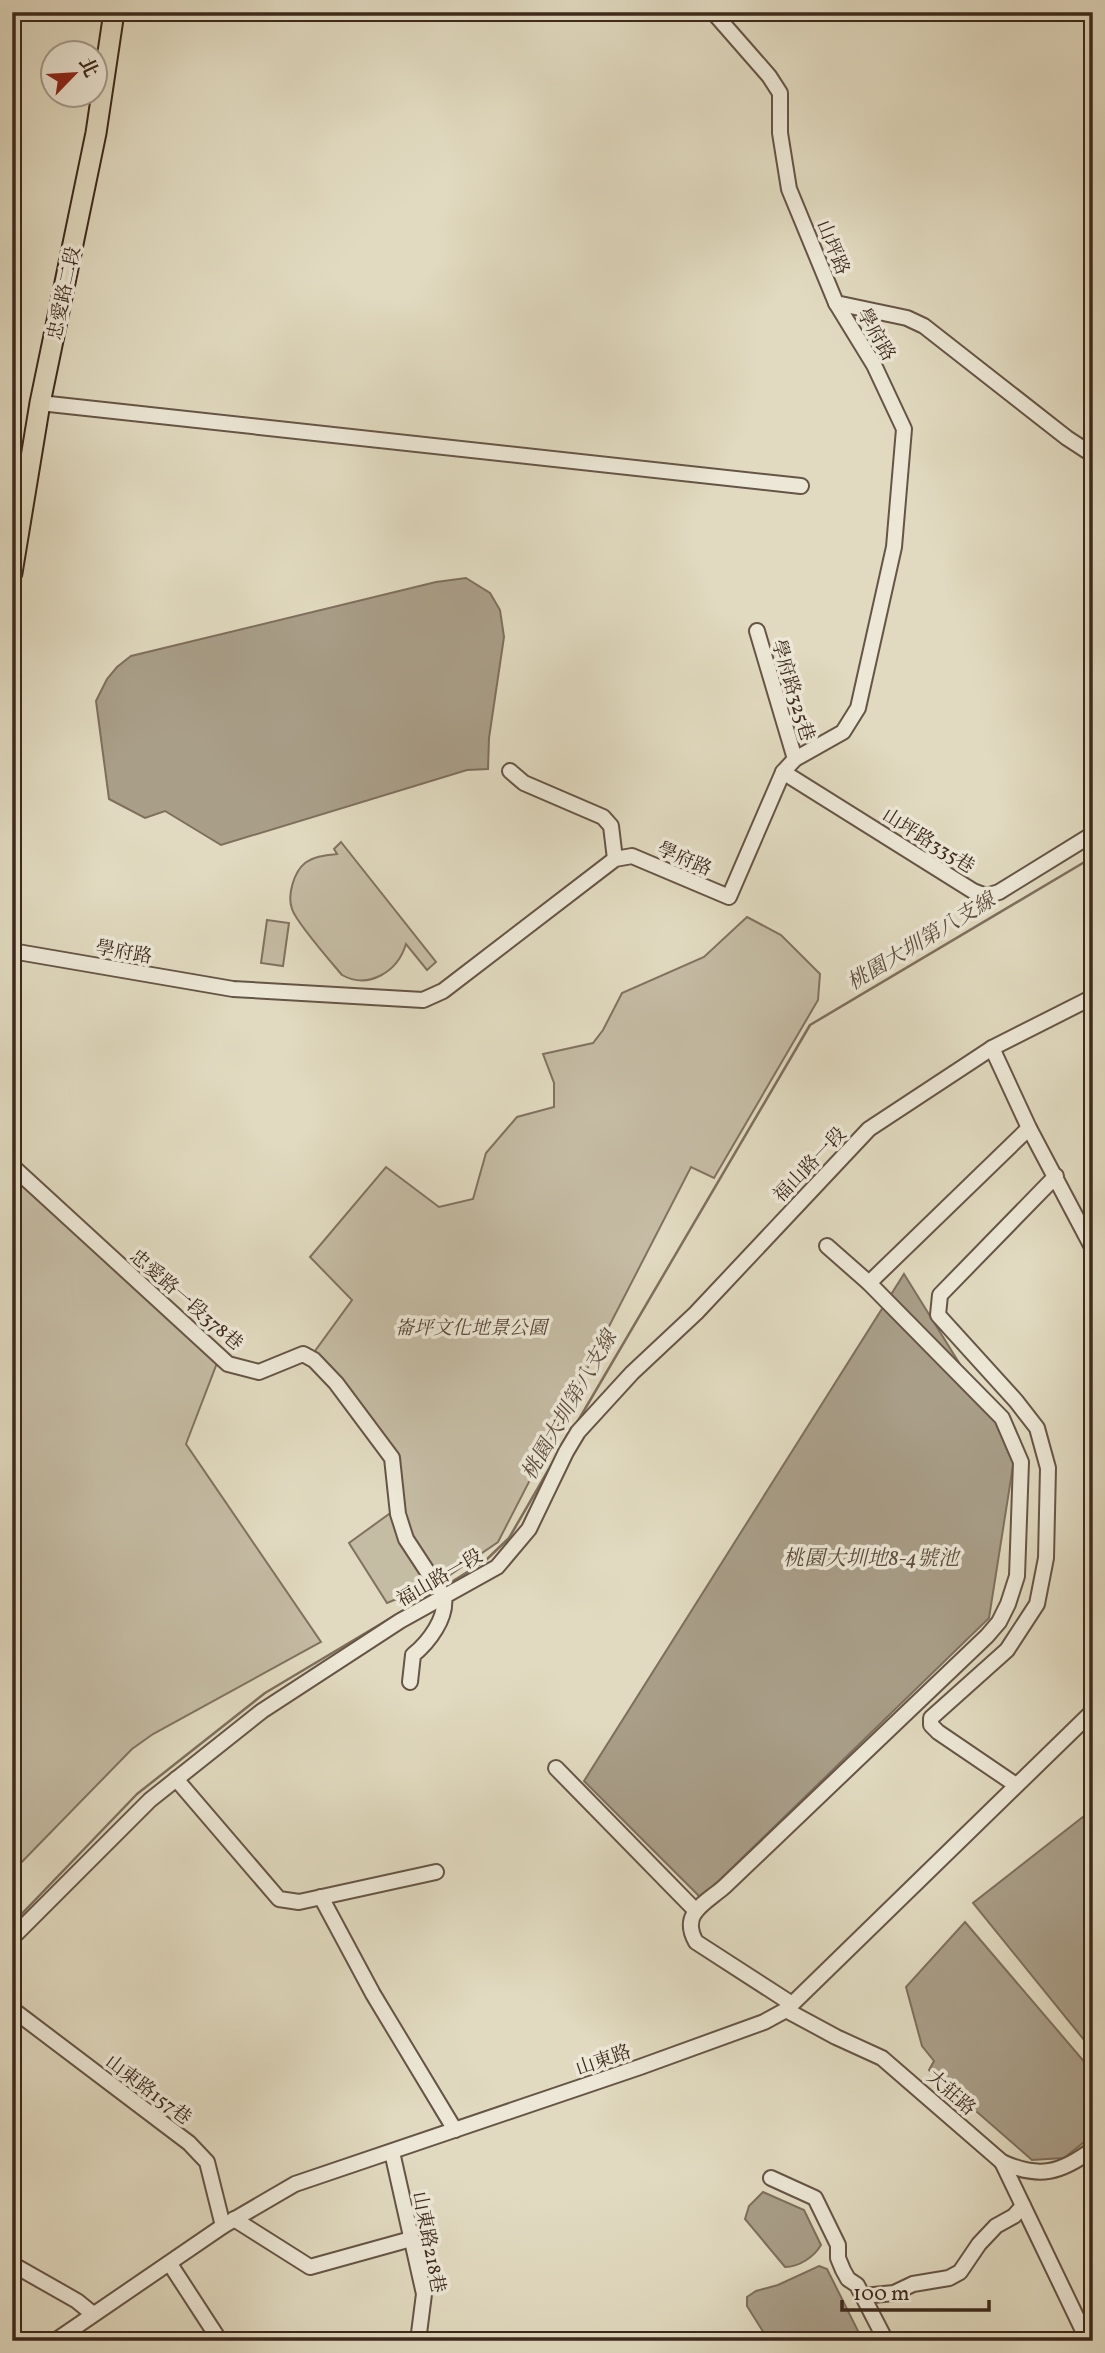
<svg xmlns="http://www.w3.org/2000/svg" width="1105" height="2353" font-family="Vollkorn,'Noto Serif TC',serif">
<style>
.green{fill:#c5bca4;stroke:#817260;stroke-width:2}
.water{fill:#a99e88;stroke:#7e6f5d;stroke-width:2}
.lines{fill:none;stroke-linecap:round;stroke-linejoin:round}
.stream{stroke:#7e6f5d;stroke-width:2.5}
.minor-casing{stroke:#665545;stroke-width:18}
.major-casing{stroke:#3d291c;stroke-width:23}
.minor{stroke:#ece7d6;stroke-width:14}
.major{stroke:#e1dac0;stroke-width:19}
.labels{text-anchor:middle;stroke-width:7;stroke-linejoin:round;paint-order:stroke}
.street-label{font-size:19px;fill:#3d291c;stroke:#ece7d6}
.park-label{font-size:19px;font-style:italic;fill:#584637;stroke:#ece7d6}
.water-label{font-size:21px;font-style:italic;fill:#5d4c3c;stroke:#ece7d6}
</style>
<rect width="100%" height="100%" fill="#e1dac0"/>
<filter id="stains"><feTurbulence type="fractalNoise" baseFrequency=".00286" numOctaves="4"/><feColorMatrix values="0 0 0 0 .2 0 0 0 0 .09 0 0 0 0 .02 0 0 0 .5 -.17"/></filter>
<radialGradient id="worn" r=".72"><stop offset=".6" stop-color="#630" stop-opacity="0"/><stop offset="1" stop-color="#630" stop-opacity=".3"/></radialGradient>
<g class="green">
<path d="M341,842l95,120 -9,8 -21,-26c-8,27 -37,46 -64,31 -11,-13 -46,-53 -50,-66 -5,-14 2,-37 13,-46 9,-7 22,-8 32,-9l-3,-5z"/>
<polygon points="747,917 781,935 820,974 818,1000 714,1178 691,1167 498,1542 441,1581 387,1603 349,1543 400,1506 397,1457 315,1351 352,1300 310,1257 386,1167 439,1207 473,1199 486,1153 517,1117 554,1107 554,1083 543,1054 593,1043 603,1030 622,993 704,957"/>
<polygon points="267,920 289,923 283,966 261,963"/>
<polygon points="12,1176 217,1363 186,1444 321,1642 153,1734 132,1749 13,1871"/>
</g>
<g class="water">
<polygon points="466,578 490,593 500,610 504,637 489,738 488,769 467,770 221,845 165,811 145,818 109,799 96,701 107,679 117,667 131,656 436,582"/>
<polygon points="904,1274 1015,1453 989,1618 701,1898 584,1781"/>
<polygon points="1093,1809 1093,2051 973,1903"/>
<polygon points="965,1922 1093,2072 1093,2135 1064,2158 1032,2160 929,2070 934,2061 922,2046 906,1987"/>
<path d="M763,2192l41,18 17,35c-7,12 -22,22 -36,22l-40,-48 4,-13z"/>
<polygon points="819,2266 827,2269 859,2333 842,2341 769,2341 747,2306 747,2297 756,2291 778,2285"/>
</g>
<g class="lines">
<g class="stream">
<polyline points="575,1426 810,1025 1093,857"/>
<polyline points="445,1586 485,1561 509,1538 553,1462"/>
<polyline points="12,1924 137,1794 265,1693 436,1591"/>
</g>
<g class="minor-casing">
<g id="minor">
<polyline points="713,12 769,76 780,93 780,133 789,189 836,303 907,318 924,326 1067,438 1093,455"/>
<polyline points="40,403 801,486"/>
<polyline points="12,460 31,466"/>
<polyline points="757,631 795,759"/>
<polyline points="510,771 524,783 603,817 611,826 615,859"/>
<polyline points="783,772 973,891 986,896 999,892 1093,834"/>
<polyline points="12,951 233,989 423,1000 443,991 615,859 632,856 729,897 783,772 795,759 843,732 858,708 894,547 904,429 874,365 836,303"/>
<polyline points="992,1048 1029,1128 1093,1249"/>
<path d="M12,1166l216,198 31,8 44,-18 11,6 22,23 56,75 6,56 8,25 38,58c3,21 -15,45 -31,58l-3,27"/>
<polyline points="869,1283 1029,1128"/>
<polyline points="556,1768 696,1911"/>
<polyline points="176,1779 279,1899 299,1902 436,1872"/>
<polyline points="1016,1785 938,1732 931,1725 931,1718 1007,1650 1037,1604 1046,1558 1048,1468 1037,1428 1016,1401 938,1315 940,1295 1056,1176"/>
<polyline points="321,1897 373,1994 455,2130"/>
<polyline points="12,1938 150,1800 262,1711 400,1621 497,1567 529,1529 566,1452 578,1432 632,1373 696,1313 869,1129 992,1048 1093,997"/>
<path d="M792,2004l-96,-62c-16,-28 8,-38 28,-55l263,-251 12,-14 9,-18 9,-28 4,-114 -19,-44 -133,-135 -42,-37"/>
<polyline points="12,2009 189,2143 207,2162 223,2226"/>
<path d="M786,2010l50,27 46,21 120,104c37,17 59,11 91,-13"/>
<polyline points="392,2152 424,2294 418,2341"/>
<polyline points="1002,2162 1088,2341"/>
<polyline points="771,2178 815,2198 838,2245 838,2258 843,2270 848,2279 857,2285 886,2341"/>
<polyline points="234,2219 310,2267 411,2239"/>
<polyline points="12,2264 77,2301 93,2314"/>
<polyline points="170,2264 220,2341"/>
<polyline points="863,2296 894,2293 913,2284 949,2278 960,2272 979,2244 996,2226 1014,2216 1023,2206"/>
<polyline points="55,2341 223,2226 295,2184 640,2067 764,2022 786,2010 1093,1711"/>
</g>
</g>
<g class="major-casing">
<polyline id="major" points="12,573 40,403 96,133 114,12"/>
</g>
<use href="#minor" class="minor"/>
<use href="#major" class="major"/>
</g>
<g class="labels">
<g class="street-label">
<text transform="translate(834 247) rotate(68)" y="7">山坪路</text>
<text transform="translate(63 293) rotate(-78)" y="7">忠愛路二段</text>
<text transform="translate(877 334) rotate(60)" y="7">學府路</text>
<text transform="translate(794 690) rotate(73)" y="7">學府路325巷</text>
<text transform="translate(929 840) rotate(32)" y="7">山坪路335巷</text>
<text transform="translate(685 858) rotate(23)" y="7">學府路</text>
<text transform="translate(124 951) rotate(10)" y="7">學府路</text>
<text transform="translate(809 1164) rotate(-46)" y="7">福山路一段</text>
<text transform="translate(187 1299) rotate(41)" y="7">忠愛路一段378巷</text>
<text transform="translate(439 1577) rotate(-30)" y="7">福山路一段</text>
<text transform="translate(603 2059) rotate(-19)" y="7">山東路</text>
<text transform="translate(149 2089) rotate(37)" y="7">山東路157巷</text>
<text transform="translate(952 2092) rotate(41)" y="7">大莊路</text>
<text transform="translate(430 2242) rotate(79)" y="7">山東路218巷</text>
</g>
<g class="park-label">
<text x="471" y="1334">崙坪文化地景公園</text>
</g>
<g class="water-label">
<text transform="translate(921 941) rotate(-31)" y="7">桃園大圳第八支線</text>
<text transform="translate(569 1405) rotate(-60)" y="7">桃園大圳第八支線</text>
<text x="871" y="1565">桃園大圳地8-4號池</text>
</g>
</g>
<rect width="1105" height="2353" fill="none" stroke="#e1dac0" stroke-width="42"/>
<rect x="14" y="14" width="1077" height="2325" fill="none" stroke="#3d291c" stroke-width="3.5"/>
<rect x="21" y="21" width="1063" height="2311" fill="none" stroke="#3d291c" stroke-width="2"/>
<g transform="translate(74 74) rotate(65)"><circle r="33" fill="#ece7d6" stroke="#a69b8c" stroke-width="2"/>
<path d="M0-5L12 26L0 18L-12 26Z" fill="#8f2418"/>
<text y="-10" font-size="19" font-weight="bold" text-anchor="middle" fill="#3d291c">北</text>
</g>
<path d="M842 2300v10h147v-10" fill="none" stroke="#3d291c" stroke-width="3.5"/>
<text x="853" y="2300" font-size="21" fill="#3d291c" stroke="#ece7d6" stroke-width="5" paint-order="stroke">100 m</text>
<rect width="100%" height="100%" filter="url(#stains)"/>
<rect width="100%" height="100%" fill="url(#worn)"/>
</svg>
